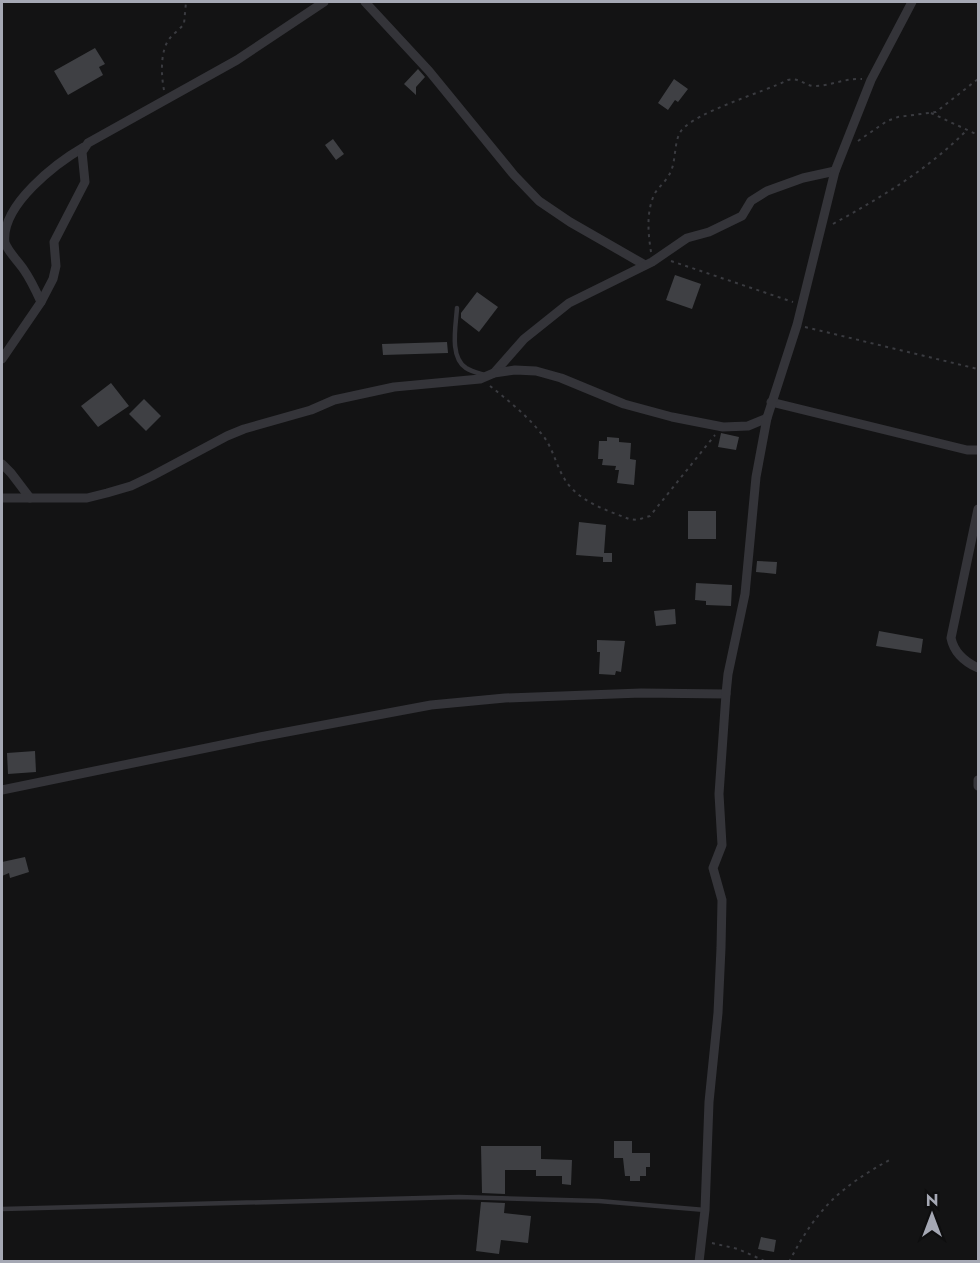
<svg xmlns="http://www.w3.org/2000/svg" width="980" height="1263" font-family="Jost,sans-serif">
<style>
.building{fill:#3f4044}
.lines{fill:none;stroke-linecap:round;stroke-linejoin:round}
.path{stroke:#3a3b40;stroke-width:2;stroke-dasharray:3 4.5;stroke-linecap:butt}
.lane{stroke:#343439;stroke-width:4.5}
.street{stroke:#343439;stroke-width:9}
</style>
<rect width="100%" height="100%" fill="#131314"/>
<g class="building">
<polygon points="95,48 105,64 99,67 103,75 68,95 54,71"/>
<polygon points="418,69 425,77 416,87 416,95 404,84"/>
<polygon points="674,79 688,89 678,102 675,100 668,110 658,103"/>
<polygon points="333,139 344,154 336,160 325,145"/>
<polygon points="675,275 701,284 692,309 666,300"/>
<polygon points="477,292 498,307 479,332 461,318 461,313"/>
<polygon points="447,342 448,353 383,355 382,344"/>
<polygon points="111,383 129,406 98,427 81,406"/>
<polygon points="144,399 161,416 146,431 129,414"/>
<polygon points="721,433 739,437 736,450 718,447"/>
<polygon points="607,437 619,438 619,442 631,443 630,459 636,460 634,485 617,483 619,470 615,470 616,466 602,465 603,459 598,459 599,441 607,441"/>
<rect x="688" y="511" width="28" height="28"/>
<polygon points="579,522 606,525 604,553 612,553 612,562 603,562 603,557 576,555"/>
<polygon points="757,561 777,562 776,574 756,572"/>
<polygon points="696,583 732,585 731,606 706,605 706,601 695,600"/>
<polygon points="675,609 676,624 656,626 654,611"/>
<polygon points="879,631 923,639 921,653 876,646"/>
<polygon points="597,640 625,641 621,672 616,671 615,675 599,674 600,652 597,652"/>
<polygon points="35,751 36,772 8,774 7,753"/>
<polygon points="25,857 29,872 10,878 9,873 2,876 2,862"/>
<polygon points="614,1141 632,1141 632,1153 650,1153 650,1167 646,1167 646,1176 640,1176 640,1181 630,1181 630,1176 625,1176 623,1158 614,1158"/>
<polygon points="481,1146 541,1146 541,1159 572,1160 571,1185 562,1184 562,1176 536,1176 536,1170 505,1170 505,1194 482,1193"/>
<polygon points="481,1202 505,1203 504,1213 531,1216 528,1243 501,1240 499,1254 476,1251"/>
<polygon points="761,1237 776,1240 774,1252 758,1249"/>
</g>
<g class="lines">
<g class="path">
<path d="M164,90c-3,-15 -4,-40 6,-52 4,-5 10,-9 14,-14l2,-22"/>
<polyline points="931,113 978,135"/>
<polyline points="858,141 887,121 898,117 936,112 978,79"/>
<path d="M833,224c50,-28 93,-53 134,-94"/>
<path d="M651,252c-3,-19 -5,-41 4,-59 4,-6 10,-11 14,-18 8,-13 4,-32 12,-44 14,-19 83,-39 107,-51 12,-3 16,6 27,6 15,0 30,-8 47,-7"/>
<polyline points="671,261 793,302"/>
<polyline points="805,327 978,369"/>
<path d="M490,386c19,15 39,31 54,51 9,12 12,28 20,41 13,23 42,32 65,41l8,1 13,-4 65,-81"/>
<polyline points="712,1243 738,1249 767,1262"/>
<path d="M789,1262c28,-54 51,-75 104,-104"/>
</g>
<g class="lane">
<path d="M457,308c-1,17 -8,49 9,60 5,3 12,5 18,7"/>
<polyline points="2,1209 459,1197 599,1201 705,1210"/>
</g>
<g class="street">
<polyline points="365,2 429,71 514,175 539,201 570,222 645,265"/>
<path d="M41,302c-5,-11 -10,-22 -17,-32 -6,-9 -15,-17 -19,-27 -5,-38 53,-81 79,-96"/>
<polyline points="2,359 41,302 53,279 56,266 54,242 85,182 82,152 88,143 237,60 324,2"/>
<polyline points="494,373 524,339 569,303 652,262 687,238 709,232 742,216 751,201 767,191 803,178 835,171"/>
<polyline points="771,402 967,450 978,450"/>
<polyline points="2,464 11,473 30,498"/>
<polyline points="2,498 87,498 107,493 131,486 152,476 227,436 244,429 311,410 334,400 394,387 480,379 494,373 515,370 536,371 561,378 624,404 672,417 723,427 748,426 767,418"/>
<path d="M978,509l-27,129c3,15 14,24 27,30"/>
<polyline points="978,780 978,786"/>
<polyline points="2,790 260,737 431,705 505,698 641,693 726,694"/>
<polyline points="699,1262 705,1210 709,1102 718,1013 721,948 722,900 713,868 722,845 719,794 726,694 728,674 745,594 756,477 767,418 797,325 835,171 871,80 912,2"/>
</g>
</g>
<rect width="980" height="1263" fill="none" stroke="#a5a8b4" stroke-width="6"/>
<g transform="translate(932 1215)" stroke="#0e0e0f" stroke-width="4.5" paint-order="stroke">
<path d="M0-4.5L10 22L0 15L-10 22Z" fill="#a5a8b4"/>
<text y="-9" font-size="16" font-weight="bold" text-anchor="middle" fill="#a5a8b4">N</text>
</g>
</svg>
